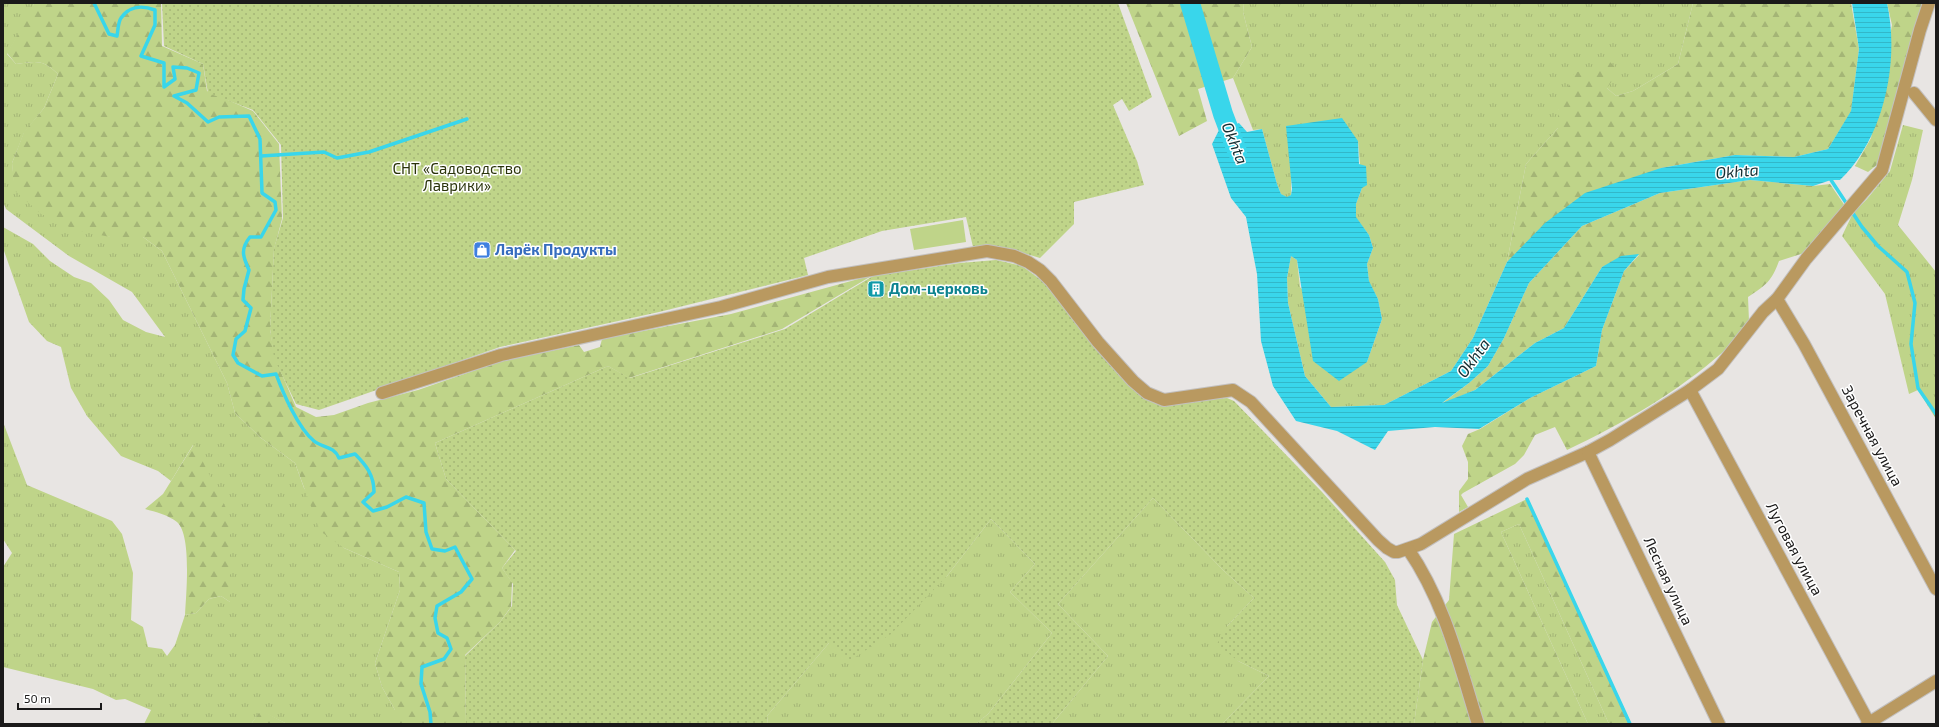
<svg xmlns="http://www.w3.org/2000/svg" width="1939" height="727" font-family="'Exo 2',sans-serif">
<style>
.grass{fill:url(#grass-tufts)}
.forest{fill:url(#forest-firs)}
.park{fill:url(#park-dots)}
.pitch{fill:#bfd489}
.water{fill:url(#water-rules)}
.lines{fill:none;stroke-linecap:round;stroke-linejoin:round}
.stream{stroke:#39d6eb;stroke-width:3.5}
.river{stroke:#39d6eb;stroke-width:20}
.minor-casing{stroke:#c3c0bf;stroke-width:14}
.minor{stroke:#b99960;stroke-width:12}
.labels{text-anchor:middle;stroke-width:3;stroke-linejoin:round;paint-order:stroke}
.park-label{font-size:15px;fill:#2a330a;stroke:#fff}
.shop-label{font-size:15px;font-weight:bold;fill:#366cbe;stroke:#fff;text-anchor:start}
.culture-label{font-size:15px;font-weight:bold;fill:#0d838f;stroke:#fff;text-anchor:start}
.street-label{font-size:15px;fill:#1b1a1a;stroke:#fff}
.water-label{font-size:16px;font-style:italic;fill:#152e32;stroke:#fff}
</style>
<defs>
<pattern id="grass-tufts" width="24" height="20" patternUnits="userSpaceOnUse"><rect width="24" height="20" fill="#bfd489"/><path d="M3 7l-1-3M5 7V3M7 7l1-3M15 17l-1-3M17 17v-4M19 17l1-3" fill="none" stroke="#a4b576"/></pattern>
<pattern id="forest-firs" width="22" height="20" patternUnits="userSpaceOnUse"><rect width="22" height="20" fill="#bfd489"/><path d="M5 1l3.5 6h-7zM16 11l3.5 6h-7z" fill="#a4b576"/></pattern>
<pattern id="park-dots" width="8" height="8" patternUnits="userSpaceOnUse"><rect width="8" height="8" fill="#bfd489"/><path d="M2 2h.1M6 6h.1" fill="none" stroke="#a4b576" stroke-width="1.8" stroke-linecap="round"/></pattern>
<pattern id="water-rules" width="6" height="5" patternUnits="userSpaceOnUse"><rect width="6" height="5" fill="#39d6eb"/><path d="M0 2.5h6" fill="none" stroke="#32b7c9"/></pattern>
</defs>
<rect width="100%" height="100%" fill="#e8e5e3"/>
<g class="grass">
<path d="M3,3h31l-2,9 -25,42 9,10c20,-3 27,-5 42,10l-14,34 -20,25 -12,30 3,27 95,47h33l19,14 65,132 8,30 26,25 34,25 9,25 40,60 55,24 1,18 -25,73 7,24 13,23v14h-108l-26,-13 -10,13h-107l7,-14 -26,-11 -9,1 -23,-11 -90,-22v-100l9,-14 -9,-14v-117l24,63 85,36 10,13 11,39 -2,47 12,7 5,20 14,2 5,7 8,-11 10,-30 11,-2 13,-14 12,-3 9,6 -37,-157 -22,36 -13,-10 -37,-15 -34,-40 -16,-28 -10,-41 -14,-6 -18,-19 -26,-74v-21l30,17 17,17 24,16 17,6 18,17 14,20 23,12 19,5 -33,-45 -63,-36 -63,-47 -3,-7z"/>
<polygon points="1244,3 1693,3 1678,64 1633,91 1616,96 1607,88 1558,110 1558,128 1526,164 1507,262 1473,338 1451,371 1384,405 1331,407 1305,376 1288,303 1287,278 1291,256 1297,260 1300,287 1367,362 1382,319 1378,299 1369,282 1367,264 1373,248 1369,235 1356,218 1356,204 1362,188 1358,141 1291,179 1291,195 1287,198 1281,194 1277,184 1262,129 1253,130 1233,78 1252,47 1243,12"/>
<polygon points="1903,125 1923,130 1912,180 1898,225 1936,272 1936,419 1918,390 1909,394 1885,294 1842,236 1853,213 1867,199 1890,171"/>
<polygon points="1153,498 1224,571 1254,598 1227,626 1238,661 1269,676 1222,724 1052,724 1108,656 1058,604"/>
<polygon points="991,519 1035,564 1010,592 1052,633 988,714 976,724 768,724 767,716 829,643 947,576"/>
<polygon points="1519,524 1609,724 1588,724 1501,532"/>
</g>
<g class="forest">
<path d="M34,3h127l1,43 41,18 4,27 46,20 26,33 3,75 -8,30 -4,81 5,28 21,49 20,10 18,-2 34,-12 50,-13 81,-28 80,-17 5,7 16,-5 2,-8 129,-25 142,-39 -91,54 -153,49 -21,-12 -173,77 11,36 69,71 -13,18 10,14 -1,25 -11,15 -35,33 1,69h-71v-14l-13,-23 -7,-24 25,-73 -1,-18 -55,-24 -24,-17 -25,-68 -34,-25 -26,-25 -8,-30 -65,-132 -19,-14h-33l-34,-7 -35,-16 -27,-24 -2,-27 12,-31 20,-24 14,-34c-15,-15 -22,-13 -42,-10l-9,-11 24,-41z"/>
<polygon points="1126,3 1244,3 1243,12 1252,47 1233,78 1198,89 1207,121 1179,136"/>
<polygon points="1693,3 1851,3 1859,49 1851,112 1828,149 1794,157 1735,155 1661,168 1507,262 1526,164 1558,128 1558,110 1574,73 1610,62 1619,71 1607,88 1616,96 1633,91 1678,64"/>
<polygon points="1887,3 1924,3 1878,164 1868,172 1855,166 1871,138 1892,25"/>
<path d="M1750,180l63,6 17,-2 15,22 -41,47 -25,8c-7,20 -14,25 -31,36l1,24c-8,10 -16,21 -25,30 -46,41 -102,73 -157,99l-12,-23 -20,8 -11,20 -9,9 -52,29 -2,2 7,12 -9,5v-21l9,-12v-17l-6,-16 6,-12 12,-5 50,-31 66,-32 6,-36 22,-59 15,-16 -37,12 -38,61 -29,15 -60,47 -35,15 29,-22 19,-17 16,-28 25,-55 53,-57 78,-33z"/>
<path d="M194,444l36,72v86l-9,-6 -12,3 -13,14 -11,2c1,-20 7,-80 -8,-93 -9,-7 -21,-10 -32,-13l18,-15z"/>
<polygon points="1527,499 1630,724 1609,724 1519,524 1501,532 1588,724 1414,724 1423,660 1432,622 1449,600 1454,534"/>
<polygon points="261,710 287,724 251,724"/>
</g>
<g class="park">
<path d="M162,3h956l34,94 -23,14 -7,-12 -9,6 24,56 7,24 -70,17v22l-34,34c-23,-7 -43,-14 -67,-11l-7,-30 -84,14 -78,27 4,17 -149,37 -159,35 -181,63 -23,-6 -22,-46 -4,-29 4,-81 9,-30 -2,-73 -28,-35 -45,-17 -5,-29 -39,-18z"/>
<polygon points="996,260 1022,266 1045,283 1162,403 1227,398 1234,401 1322,492 1385,562 1395,580 1397,605 1423,660 1414,724 1222,724 1269,676 1238,661 1217,644 1227,626 1254,598 1224,571 1153,498 1058,604 1108,656 1052,724 976,724 988,714 1052,633 1010,592 1035,564 991,519 947,576 891,634 849,661 829,643 767,716 768,724 466,724 465,656 500,622 512,606 513,584 502,568 516,551 446,479 435,443 608,366 630,378 785,329 873,276 960,263"/>
</g>
<polygon class="pitch" points="963,220 966,242 914,250 910,229"/>
<path class="water" d="M1852,3h35c13,58 -3,135 -47,177h-9l-18,6 -63,-6 -90,13 -78,33 -53,57 -25,55 -16,28 -19,17 -27,20 33,-13 60,-47 29,-15 38,-61 19,-11 18,-2 -15,17 -22,59 -6,36 -66,32 -51,31 -44,-2 -47,4 -13,19 -38,-19 -41,-10 -23,-35 -12,-45 -4,-67 -11,-57 -15,-19 -19,-54 7,-14 20,-7 8,9 15,-3 15,55 4,10 6,3 4,-2 1,-6 -6,-63 56,-8 16,23 1,23 7,2 1,19 -5,3 -6,16v13l13,18 4,13 -6,16 2,17 9,18 4,20 -15,43 -28,19 -26,-20 -16,-101 -6,-4 -4,22 1,25 17,73 26,31 53,-2 67,-34 22,-33 34,-76 38,-39 40,-30 76,-25 74,-13 59,2 34,-8 23,-38 8,-62z"/>
<g class="lines">
<g class="stream">
<path d="M94,3l15,31 8,2c1,-5 1,-14 4,-18 8,-12 21,-13 34,-8v15l-14,31 23,7v24l11,-8 -2,-12 14,1 12,5 -3,17 -22,6 13,7 21,19 11,-5 30,-1 11,23 2,54 13,9 1,8 -15,27h-11c-10,12 -7,20 -1,33l-5,19 -1,11 8,8 -6,23 -9,8 -3,16 5,8 24,13 14,-2c7,19 22,54 38,67 9,7 20,5 25,17l16,-4c11,11 19,21 19,38l-11,10 10,9 14,-4 19,-10 18,6 2,29 6,17 13,2 10,-4 17,32 -11,13 -24,14 -2,12 3,15 9,5 4,11 -7,10 -22,8 -1,17 9,28 1,12"/>
<polyline points="261,156 324,152 337,158 369,152 467,119"/>
<polyline points="1831,180 1862,227 1878,246 1907,272 1915,303 1911,344 1918,388 1936,414"/>
<polyline points="1527,499 1630,724"/>
</g>
<polyline class="river" points="1190,3 1223,114 1237,151"/>
<g class="minor-casing">
<g id="minor">
<polyline points="1914,93 1936,120"/>
<polyline points="1777,299 1804,344 1936,589"/>
<polyline points="1690,390 1869,723"/>
<polyline points="382,393 501,355 721,307 828,277 987,251 1014,256 1028,262 1040,270 1051,281 1098,342 1133,381 1147,393 1164,400 1233,390 1251,402 1378,540 1387,548 1394,552 1398,552 1421,544 1527,479 1588,452 1610,440 1690,390 1718,369 1763,312 1777,299 1806,259 1882,170 1920,30 1929,3"/>
<polyline points="1588,452 1719,724"/>
<path d="M1408,549c36,52 51,114 70,175"/>
<polyline points="1867,724 1936,681"/>
</g>
</g>
<use href="#minor" class="minor"/>
</g>
<defs>
<g id="shop-square" transform="scale(0.9)"><rect x="-9" y="-9" width="18" height="18" rx="4" fill="#3f7fe0" stroke="#fff"/><path d="M-5-2.5h2.3a2.7 3.5 0 0 1 5.4 0H5L5.5 6h-11ZM-1.5-2.5h3a1.5 2.3 0 0 0-3 0Z" fill="#fff"/></g>
<g id="building-square" transform="scale(0.9)"><rect x="-9" y="-9" width="18" height="18" rx="4" fill="#0f9aa8" stroke="#fff"/><path d="M-4-6H4V6H1V3H-1V6H-4ZM-2.5-4.3h1.7v1.8h-1.7ZM.8-4.3h1.7v1.8H.8ZM-2.5-1h1.7V.8h-1.7ZM.8-1h1.7V.8H.8Z" fill="#fff"/></g>
</defs>
<g fill-rule="evenodd">
<use href="#shop-square" x="482" y="250"/>
<use href="#building-square" x="876" y="289"/>
</g>
<g class="labels">
<g class="park-label">
<text x="457" y="174">СНТ «Садоводство<tspan x="457" dy="17">Лаврики»</tspan></text>
</g>
<g class="shop-label">
<text x="495" y="255">Ларёк Продукты</text>
</g>
<g class="culture-label">
<text x="889" y="294">Дом-церковь</text>
</g>
<g class="street-label">
<text transform="translate(1872 436) rotate(62)" y="5">Заречная улица</text>
<text transform="translate(1794 549) rotate(62)" y="5">Луговая улица</text>
<text transform="translate(1668 581) rotate(65)" y="5">Лесная улица</text>
</g>
<g class="water-label">
<text transform="translate(1235 143) rotate(68)" y="6">Okhta</text>
<text transform="translate(1737 171) rotate(-5)" y="6">Okhta</text>
<text transform="translate(1473 358) rotate(-54)" y="6">Okhta</text>
</g>
</g>
<rect width="1939" height="727" fill="none" stroke="#1b1a1a" stroke-width="8"/>
<path d="M18 703v6h83v-6" fill="none" stroke="#1b1a1a" stroke-width="2"/>
<text x="24" y="703" font-size="12" fill="#1b1a1a" stroke="#ffffff" stroke-width="3" paint-order="stroke">50 m</text>
</svg>
